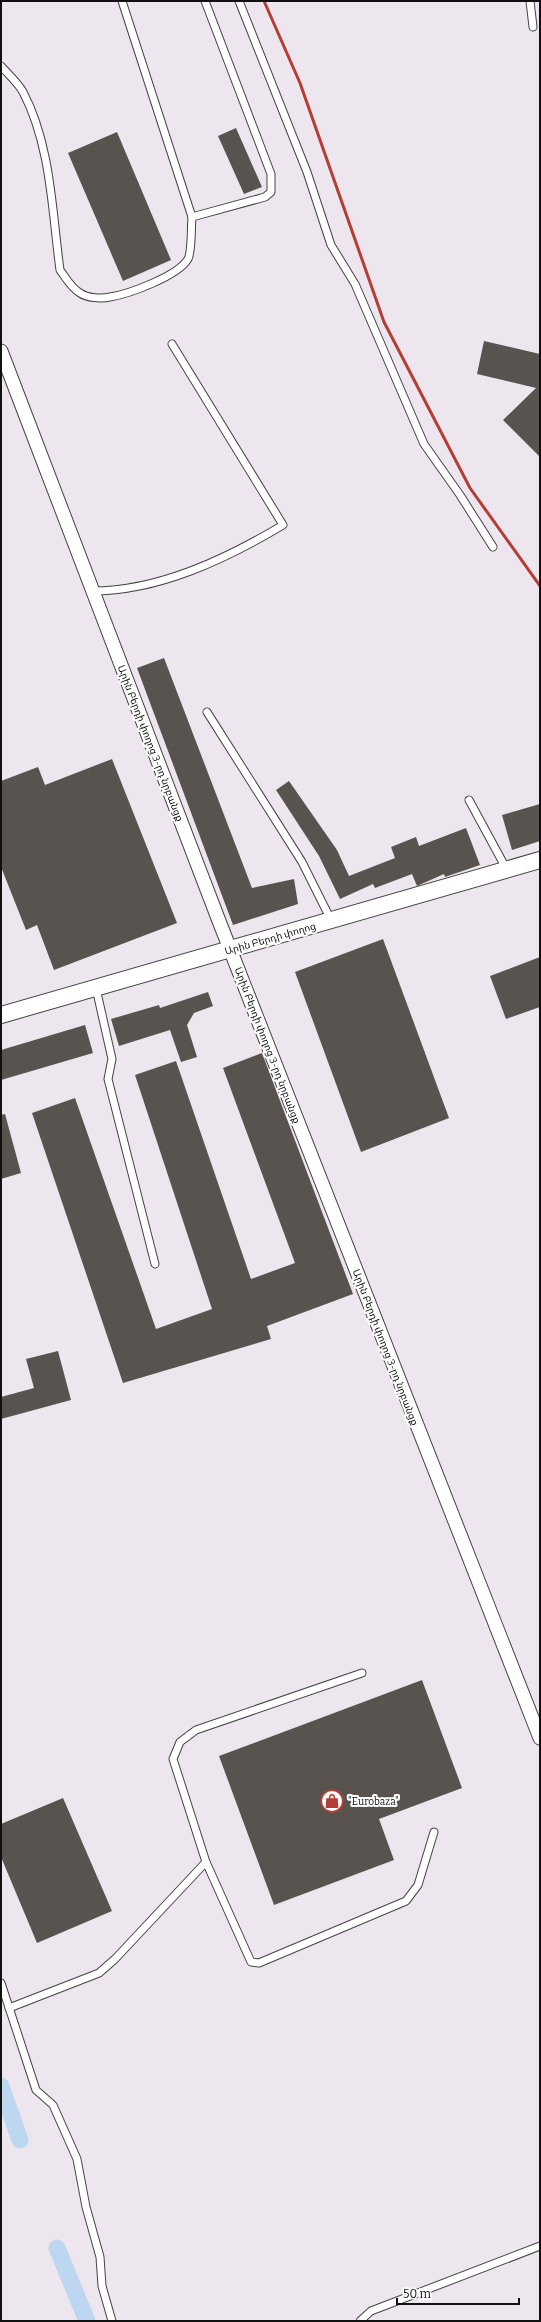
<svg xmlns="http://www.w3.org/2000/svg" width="541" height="2322" font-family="Bitter,'Noto Sans Armenian',serif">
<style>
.industrial{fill:#eee6ee}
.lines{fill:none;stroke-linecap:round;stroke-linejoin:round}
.canal{stroke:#bdd7f1;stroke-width:17}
.building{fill:#58534e}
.service-casing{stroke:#434343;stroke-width:9}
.minor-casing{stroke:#434343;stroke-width:15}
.tertiary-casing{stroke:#434343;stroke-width:18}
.service{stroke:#fff;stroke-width:7}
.minor{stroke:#fff;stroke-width:13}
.tertiary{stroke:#fff;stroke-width:16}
.rail{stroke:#b53d34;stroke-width:3}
.labels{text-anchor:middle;stroke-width:4;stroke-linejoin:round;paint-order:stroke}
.street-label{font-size:10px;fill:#101010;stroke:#fff}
.poi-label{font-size:10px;fill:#101010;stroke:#fff;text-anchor:start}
</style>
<rect width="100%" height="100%" fill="#fefdf5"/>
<rect class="industrial" x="1" y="1" width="539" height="2320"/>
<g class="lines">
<g class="canal">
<polyline points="1,2086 20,2140"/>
<polyline points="57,2248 87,2321"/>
</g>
</g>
<g class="building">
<polygon points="236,128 262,187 244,194 218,136"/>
<polygon points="117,132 171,260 123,281 68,153"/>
<polygon points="484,341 540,354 540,457 503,420 536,388 477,374"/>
<polygon points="164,658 252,888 294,879 298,904 233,925 137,668"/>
<polygon points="112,759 177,923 54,970 37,925 26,930 1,867 1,781 38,767 45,785"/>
<polygon points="289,781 337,850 349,876 395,858 391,847 416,837 419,846 466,828 480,865 445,877 444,874 417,886 412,874 375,888 373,884 340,899 319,856 276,790"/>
<polygon points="540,804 540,841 512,850 502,815"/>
<polygon points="383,939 449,1118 361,1152 295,972"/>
<polygon points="540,957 540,1007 506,1019 490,976"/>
<polygon points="208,992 213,1006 194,1013 187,1025 197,1057 181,1062 170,1030 119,1046 111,1019 159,1005 160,1008"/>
<polygon points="85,1025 93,1053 1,1080 1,1050"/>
<polygon points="262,1053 353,1294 267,1326 271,1339 123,1383 32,1113 75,1098 156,1329 212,1309 135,1075 176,1061 251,1279 295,1263 223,1068"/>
<polygon points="5,1114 21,1173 1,1179 1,1115"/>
<polygon points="58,1351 71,1400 1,1419 1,1397 34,1388 26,1359"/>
<polygon points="422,1680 462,1788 379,1819 394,1860 274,1905 219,1756"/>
<polygon points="63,1798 112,1911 37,1943 1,1857 1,1824"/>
</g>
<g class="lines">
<g class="service-casing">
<g id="service">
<polyline points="122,1 192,217"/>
<polyline points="239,1 307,172 331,245 355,284 424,444 460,495 493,547"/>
<polyline points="530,1 533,27"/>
<path d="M1,66c7,8 17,17 22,26 28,53 29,119 37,178 6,8 11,18 20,23 7,5 21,6 30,4 19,-3 68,-21 78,-38 4,-7 3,-32 4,-42l73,-20 6,-5v-18l-66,-173"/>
<path d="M92,591c67,0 134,-32 191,-66l-111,-181"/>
<polyline points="207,712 302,862 331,920"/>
<polyline points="469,800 507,870"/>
<polyline points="96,988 112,1059 108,1079 155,1264"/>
<polyline points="206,1862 251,1962 259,1963 406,1901 418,1885 434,1832"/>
<polyline points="1,1983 36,2090 53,2105 77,2159 86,2207 100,2257 102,2286 112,2321"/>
<polyline points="9,2008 99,1973 115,1959 206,1862 173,1759 180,1742 196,1730 362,1673"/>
<polyline points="360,2321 371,2311 540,2246"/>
</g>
</g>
<g class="minor-casing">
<polyline id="minor" points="1,351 219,921 540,1738"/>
</g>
<g class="tertiary-casing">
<polyline id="tertiary" points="1,1015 540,860"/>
</g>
<use href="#service" class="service"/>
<use href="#minor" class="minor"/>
<use href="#tertiary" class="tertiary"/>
<polyline class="rail" points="264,1 300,83 384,322 470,488 540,586"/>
</g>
<defs>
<g id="shop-ring" transform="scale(1.15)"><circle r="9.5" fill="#fff" stroke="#b53d34" stroke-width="1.5"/><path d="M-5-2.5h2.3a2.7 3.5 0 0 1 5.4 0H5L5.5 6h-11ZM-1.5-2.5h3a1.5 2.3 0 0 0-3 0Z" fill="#b53d34"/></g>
</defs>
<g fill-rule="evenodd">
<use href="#shop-ring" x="332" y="1801"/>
</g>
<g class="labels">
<g class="street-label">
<text transform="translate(151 743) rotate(69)" y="4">Արին Բերդի փողոց 3-րդ նրբանցք</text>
<text transform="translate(270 938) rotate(-16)" y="4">Արին Բերդի փողոց</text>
<text transform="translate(268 1045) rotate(69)" y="4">Արին Բերդի փողոց 3-րդ նրբանցք</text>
<text transform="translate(386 1347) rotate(69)" y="4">Արին Բերդի փողոց 3-րդ նրբանցք</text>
</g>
<g class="poi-label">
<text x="348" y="1805">"Eurobaza"</text>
</g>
</g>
<rect width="541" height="2322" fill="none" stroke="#101010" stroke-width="4"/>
<path d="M397 2298v6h122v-6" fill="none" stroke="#101010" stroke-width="2"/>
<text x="403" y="2298" font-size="12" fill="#101010" stroke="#ffffff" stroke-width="3" paint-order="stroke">50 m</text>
</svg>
